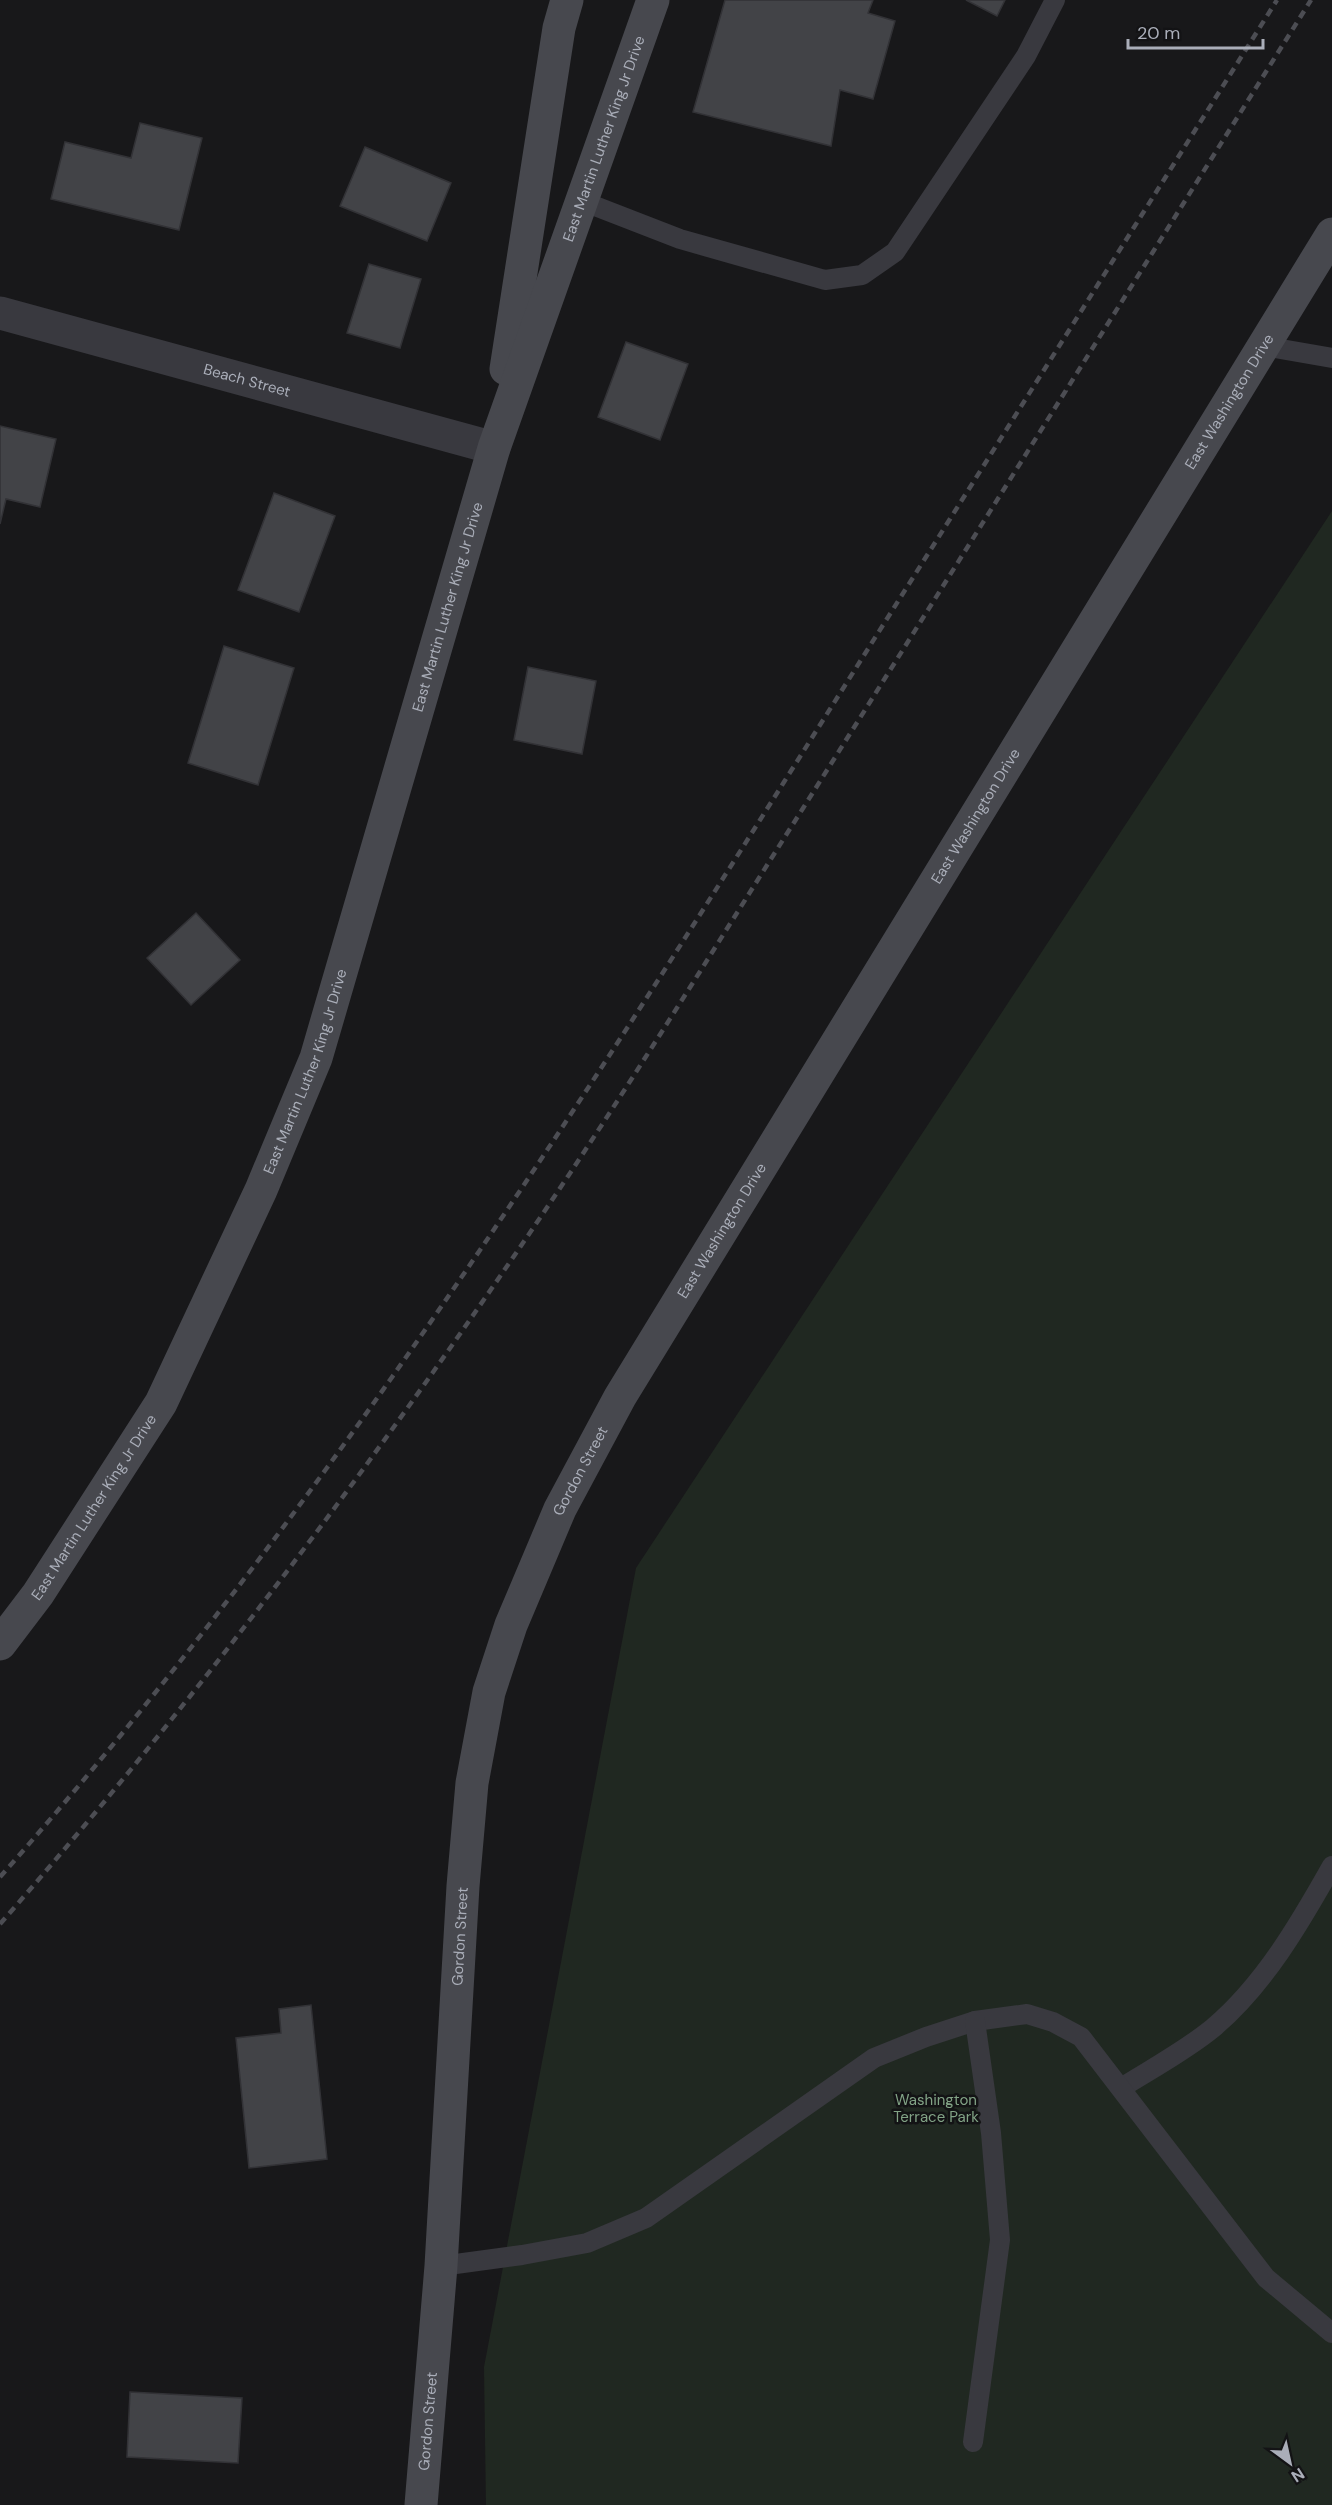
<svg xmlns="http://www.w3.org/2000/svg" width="1332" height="2505" font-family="'DM Sans',sans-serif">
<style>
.green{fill:#202821}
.building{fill:#424347;stroke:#323236;stroke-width:1.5}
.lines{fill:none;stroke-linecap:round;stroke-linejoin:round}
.lane{stroke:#39393f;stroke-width:20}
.street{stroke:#39393f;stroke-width:33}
.secondary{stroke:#47484e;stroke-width:33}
.rail{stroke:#4c4d53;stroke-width:4.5;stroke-dasharray:8 6;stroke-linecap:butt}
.labels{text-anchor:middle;stroke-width:5;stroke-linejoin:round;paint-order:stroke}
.street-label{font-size:15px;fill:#aaaeb9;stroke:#131315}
.park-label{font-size:15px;fill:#82a386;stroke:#131315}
</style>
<rect width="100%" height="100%" fill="#18181a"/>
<polygon class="green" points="1332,511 1332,2505 486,2505 484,2367 636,1568"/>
<g class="building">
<polygon points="725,0 873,0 868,13 895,21 873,99 840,90 831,146 693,112"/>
<polygon points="966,0 1005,0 997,16"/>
<polygon points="140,123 202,138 179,230 51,199 65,142 131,158"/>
<polygon points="365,147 451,183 427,241 340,206"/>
<polygon points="369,264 421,279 400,348 347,333"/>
<polygon points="626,342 688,364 660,440 598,417"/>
<polygon points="0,426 56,439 40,507 6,499 0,524"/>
<polygon points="274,493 335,516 299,612 238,590"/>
<polygon points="224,646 294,668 258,785 188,763"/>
<polygon points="528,667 596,681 582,754 514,740"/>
<polygon points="196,913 240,960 191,1005 147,958"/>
<polygon points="311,2005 327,2159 249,2168 236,2038 281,2033 279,2009"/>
<polygon points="130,2392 242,2398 238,2463 127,2457"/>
</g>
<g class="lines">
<g class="lane">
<polyline points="582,201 680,239 825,280 862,275 895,252 1026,56 1055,0"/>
<polyline points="1263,346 1332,358"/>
<path d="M1121,2088c30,-19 64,-37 92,-60 51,-43 87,-105 119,-162"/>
<polyline points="441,2266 522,2255 587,2243 646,2218 874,2058 926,2037 975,2021 1027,2014 1053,2022 1081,2037 1266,2278 1332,2333"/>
<polyline points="973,2442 1000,2240 991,2133 975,2021"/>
</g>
<path class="street" id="s1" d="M0,313l494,135"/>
<g class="secondary">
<polyline points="506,369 559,28 567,0"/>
<path id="s2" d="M0,1644l38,-50 123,-191 100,-213 55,-132 178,-610 159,-448"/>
<path id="s3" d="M421,2505l20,-239 22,-380 9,-103 17,-91 22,-67 49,-116 60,-112 712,-1163"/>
</g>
<g class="rail">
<path d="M0,1877c300,-339 543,-713 784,-1095 164,-260 329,-521 493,-782"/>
<path d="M0,1924c191,-218 364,-448 527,-687 95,-139 183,-282 273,-424 171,-271 341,-542 511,-813"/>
</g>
</g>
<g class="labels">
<g class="street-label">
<text dy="5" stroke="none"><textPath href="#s2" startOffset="1632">East Martin Luther King Jr Drive</textPath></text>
<text dy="5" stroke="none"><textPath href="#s1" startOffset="256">Beach Street</textPath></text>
<text dy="5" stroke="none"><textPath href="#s3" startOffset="2307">East Washington Drive</textPath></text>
<text dy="5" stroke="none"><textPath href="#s2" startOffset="1138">East Martin Luther King Jr Drive</textPath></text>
<text dy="5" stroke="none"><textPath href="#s3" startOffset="1821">East Washington Drive</textPath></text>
<text dy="5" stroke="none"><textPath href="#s2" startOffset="652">East Martin Luther King Jr Drive</textPath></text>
<text dy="5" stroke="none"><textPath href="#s3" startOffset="1335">East Washington Drive</textPath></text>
<text dy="5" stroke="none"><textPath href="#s3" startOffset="1056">Gordon Street</textPath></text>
<text dy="5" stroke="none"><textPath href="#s2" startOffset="166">East Martin Luther King Jr Drive</textPath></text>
<text dy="5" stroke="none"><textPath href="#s3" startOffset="570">Gordon Street</textPath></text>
<text dy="5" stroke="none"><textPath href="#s3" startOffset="84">Gordon Street</textPath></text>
</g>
<g class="park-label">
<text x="936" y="2105">Washington<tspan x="936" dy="17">Terrace Park</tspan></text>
</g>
</g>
<g transform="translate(1290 2463) rotate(147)" stroke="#131315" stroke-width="4.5" paint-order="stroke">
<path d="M0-4.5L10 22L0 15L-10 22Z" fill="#aaaeb9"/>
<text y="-9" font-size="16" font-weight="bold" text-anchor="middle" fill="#aaaeb9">N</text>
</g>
<path d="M1128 39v9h135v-9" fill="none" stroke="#aaaeb9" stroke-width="3"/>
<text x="1137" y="39" font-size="18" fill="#aaaeb9" stroke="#131315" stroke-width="4.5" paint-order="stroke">20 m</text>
</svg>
